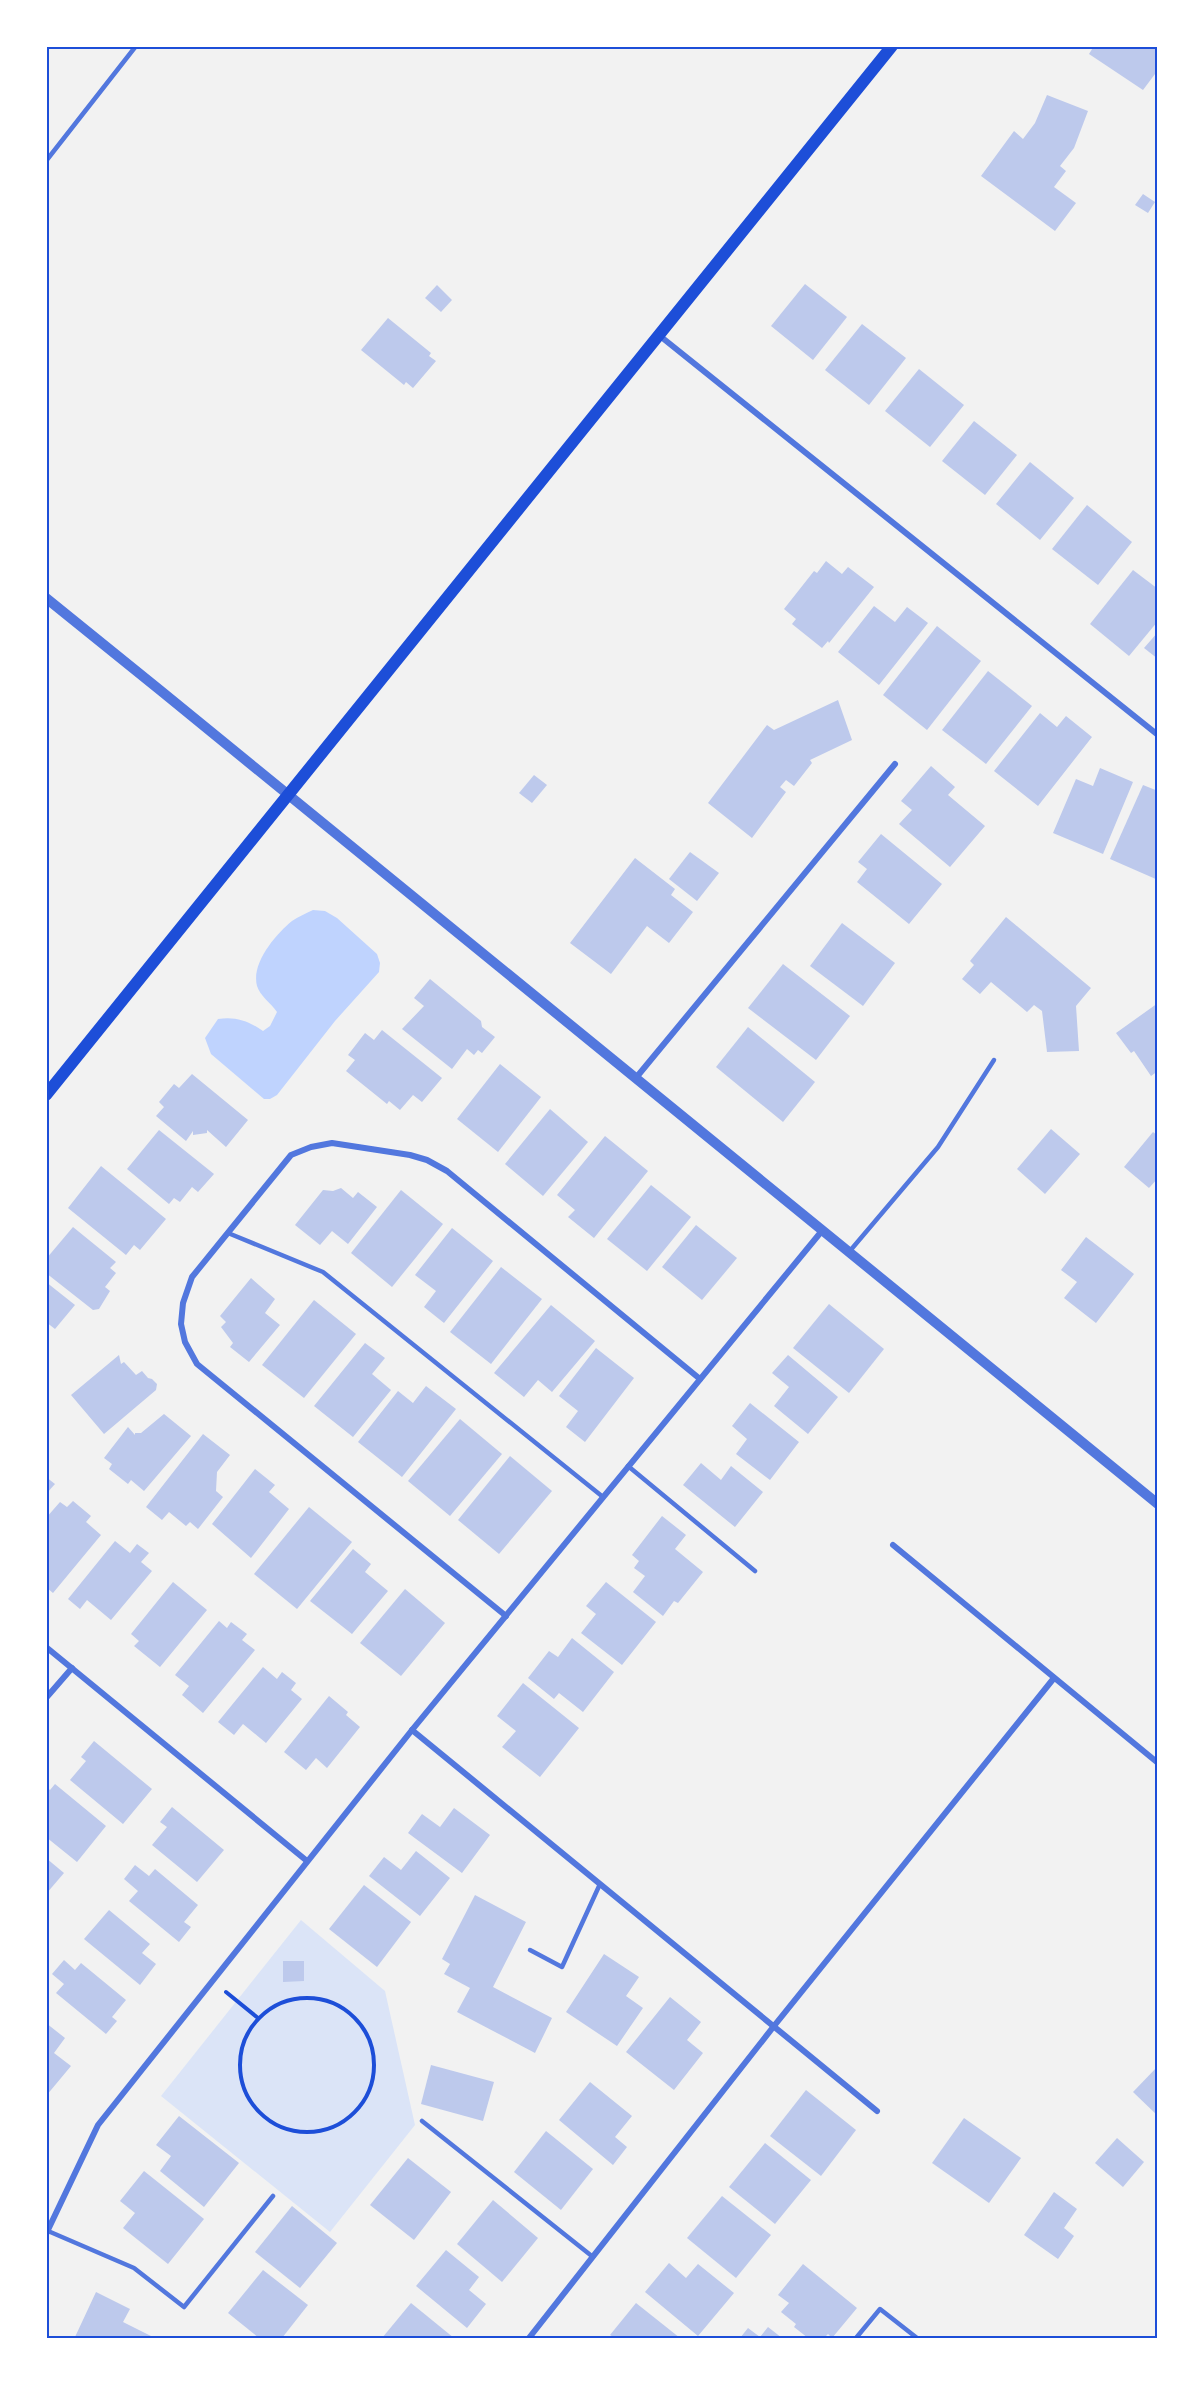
<svg xmlns="http://www.w3.org/2000/svg" width="1204" height="2385" font-family="'IBM Plex Sans',sans-serif">
<style>
.green{fill:#dbe4f7}
.water{fill:#bfd3fe}
.building{fill:#bdc9ec}
.lines{fill:none;stroke-linecap:round;stroke-linejoin:round}
.path{stroke:#1d4ed8;stroke-width:4}
.service{stroke:#5277de;stroke-width:4.5}
.minor{stroke:#5277de;stroke-width:6}
.tertiary{stroke:#5277de;stroke-width:10}
.secondary{stroke:#1d4ed8;stroke-width:12}
.neatline{fill:none;stroke:#1d4ed8;stroke-width:2}
</style>
<rect width="100%" height="100%" fill="#f2f2f2"/>
<polygon class="green" points="301,1920 385,1991 415,2125 330,2232 161,2096"/>
<path class="water" d="M313,910l12,1 12,7 40,36 3,9 -1,9 -44,49 -58,74 -7,4h-6l-53,-45 -6,-16 13,-19c17,-3 31,2 45,12l7,-5 7,-14c-6,-9 -17,-16 -20,-26 -6,-23 19,-52 35,-65 6,-4 14,-8 21,-11z"/>
<g class="building">
<polygon points="1094,46 1158,46 1158,70 1143,90 1089,54"/>
<polygon points="1047,95 1088,111 1074,148 1060,166 1066,171 1054,187 1076,203 1055,231 981,176 1014,131 1023,139 1035,123"/>
<polygon points="1143,194 1155,202 1148,213 1135,205"/>
<polygon points="805,284 847,317 813,360 771,326"/>
<polygon points="437,285 452,300 441,312 425,298"/>
<polygon points="388,318 431,353 429,356 436,361 413,388 406,382 404,385 361,350"/>
<polygon points="862,324 906,358 869,405 825,370"/>
<polygon points="919,369 964,405 930,447 885,411"/>
<polygon points="974,421 1017,455 985,495 942,461"/>
<polygon points="1030,462 1074,498 1040,540 996,504"/>
<polygon points="1087,505 1132,542 1098,585 1052,549"/>
<polygon points="826,561 842,574 848,567 874,587 829,643 828,641 822,648 792,624 796,619 784,609 814,571 817,573"/>
<polygon points="1133,570 1158,589 1158,621 1129,656 1090,624"/>
<polygon points="874,606 895,622 907,607 928,623 879,685 838,652"/>
<polygon points="937,626 981,661 927,730 883,695"/>
<polygon points="1158,632 1158,659 1144,648"/>
<polygon points="988,671 1032,706 986,764 942,730"/>
<polygon points="838,700 852,740 810,760 812,763 794,786 786,780 780,787 786,792 752,838 708,803 767,725 774,730"/>
<polygon points="1040,713 1057,727 1066,716 1092,737 1038,806 994,771"/>
<polygon points="931,766 955,787 948,795 985,826 950,867 899,824 912,810 901,801"/>
<polygon points="1100,768 1133,782 1103,854 1053,833 1076,779 1093,786"/>
<polygon points="534,775 547,785 532,803 519,793"/>
<polygon points="1143,785 1158,791 1158,880 1110,859"/>
<polygon points="881,834 942,884 909,924 857,882 867,869 858,862"/>
<polygon points="690,852 719,873 697,901 669,879"/>
<polygon points="635,858 675,889 671,895 693,912 669,943 647,926 611,974 570,943"/>
<polygon points="1006,917 1091,988 1076,1006 1079,1051 1047,1052 1042,1011 1034,1005 1027,1012 991,982 980,994 962,979 974,965 970,961"/>
<polygon points="842,923 895,963 863,1006 810,966"/>
<polygon points="783,964 850,1016 816,1060 748,1008"/>
<polygon points="430,979 481,1021 482,1027 495,1037 482,1053 478,1050 474,1055 467,1049 452,1069 402,1029 424,1006 414,998"/>
<polygon points="1158,1003 1158,1071 1151,1076 1134,1051 1131,1053 1116,1033"/>
<polygon points="748,1027 815,1082 783,1122 716,1067"/>
<polygon points="382,1030 442,1078 422,1102 413,1095 400,1110 389,1101 387,1104 346,1071 355,1060 348,1055 365,1033 374,1040"/>
<polygon points="500,1064 541,1097 498,1152 457,1119"/>
<polygon points="192,1074 248,1120 226,1147 207,1130 207,1133 193,1135 193,1131 186,1141 156,1116 164,1107 159,1102 174,1084 179,1088"/>
<polygon points="550,1109 588,1142 543,1196 505,1164"/>
<polygon points="1051,1129 1080,1154 1045,1194 1017,1169"/>
<polygon points="159,1130 214,1174 198,1192 192,1187 180,1202 174,1198 169,1204 127,1169"/>
<polygon points="1153,1132 1158,1136 1158,1178 1149,1188 1124,1167"/>
<polygon points="605,1136 648,1171 594,1238 568,1217 575,1210 557,1195"/>
<polygon points="101,1166 166,1219 140,1250 134,1245 126,1255 68,1208"/>
<polygon points="651,1185 691,1217 647,1271 607,1239"/>
<polygon points="341,1188 353,1198 358,1192 377,1207 348,1244 332,1231 320,1245 295,1225 323,1190 333,1191"/>
<polygon points="401,1190 443,1224 392,1287 351,1253"/>
<polygon points="696,1225 737,1258 702,1300 662,1267"/>
<polygon points="73,1227 116,1262 110,1268 116,1273 105,1287 110,1291 99,1309 93,1310 46,1273 46,1259"/>
<polygon points="452,1228 493,1261 444,1323 424,1307 436,1291 415,1275"/>
<polygon points="1086,1237 1134,1274 1096,1323 1064,1298 1077,1282 1061,1270"/>
<polygon points="501,1267 542,1299 491,1364 450,1332"/>
<polygon points="251,1278 275,1299 265,1313 280,1325 249,1362 230,1347 233,1343 221,1327 226,1322 220,1316"/>
<polygon points="46,1282 75,1305 55,1329 46,1322"/>
<polygon points="314,1300 356,1334 304,1398 262,1365"/>
<polygon points="829,1304 884,1349 849,1393 793,1348"/>
<polygon points="551,1305 595,1341 552,1392 538,1380 524,1397 494,1373"/>
<polygon points="365,1343 385,1358 372,1374 391,1390 353,1437 314,1406"/>
<polygon points="596,1348 634,1378 585,1442 566,1427 578,1411 559,1396"/>
<polygon points="119,1355 121,1364 124,1362 136,1375 142,1371 148,1378 152,1379 157,1384 156,1390 104,1434 71,1395"/>
<polygon points="788,1355 838,1397 808,1434 774,1406 789,1387 772,1373"/>
<polygon points="426,1386 456,1409 402,1477 358,1442 398,1391 413,1403"/>
<polygon points="750,1403 799,1442 770,1480 736,1454 747,1439 732,1426"/>
<polygon points="164,1414 191,1436 144,1491 131,1480 128,1484 109,1469 112,1464 104,1458 128,1427 135,1435 135,1433 141,1433"/>
<polygon points="460,1419 502,1454 450,1516 408,1481"/>
<polygon points="203,1434 230,1455 217,1472 216,1491 223,1497 198,1529 190,1522 186,1526 169,1512 162,1520 146,1507"/>
<polygon points="510,1456 552,1491 499,1554 458,1520"/>
<polygon points="701,1463 721,1480 731,1466 763,1492 735,1527 683,1485"/>
<polygon points="255,1469 275,1485 269,1492 289,1509 251,1558 212,1524"/>
<polygon points="46,1477 55,1484 46,1494"/>
<polygon points="73,1501 91,1516 86,1522 101,1535 53,1593 46,1587 46,1518 60,1502 67,1507"/>
<polygon points="309,1507 352,1542 297,1609 254,1574"/>
<polygon points="662,1516 686,1535 675,1549 703,1572 678,1603 674,1601 663,1616 633,1592 645,1576 634,1568 639,1561 632,1555"/>
<polygon points="115,1541 130,1553 137,1544 149,1553 141,1562 152,1571 111,1620 87,1600 80,1609 68,1599"/>
<polygon points="353,1549 371,1564 365,1572 388,1591 352,1634 310,1601"/>
<polygon points="173,1582 207,1610 160,1667 134,1646 139,1641 131,1634"/>
<polygon points="606,1582 656,1622 622,1665 581,1633 596,1614 586,1606"/>
<polygon points="405,1589 445,1623 401,1676 360,1643"/>
<polygon points="219,1621 227,1628 231,1622 247,1634 242,1640 255,1650 203,1713 182,1695 189,1686 175,1675"/>
<polygon points="572,1638 614,1672 583,1712 559,1693 554,1699 528,1678 549,1651 558,1657"/>
<polygon points="263,1667 277,1679 282,1672 296,1683 291,1690 302,1699 266,1743 243,1724 234,1735 218,1722"/>
<polygon points="523,1683 579,1728 540,1777 502,1747 516,1731 497,1716"/>
<polygon points="329,1696 348,1712 346,1715 360,1727 327,1768 316,1758 306,1770 284,1752"/>
<polygon points="94,1741 152,1789 123,1824 70,1780 86,1761 81,1757"/>
<polygon points="55,1784 106,1826 77,1862 46,1837 46,1787 50,1790"/>
<polygon points="172,1807 224,1850 197,1882 152,1845 167,1827 160,1822"/>
<polygon points="454,1808 490,1835 462,1873 408,1833 422,1814 440,1827"/>
<polygon points="416,1851 450,1878 420,1916 369,1876 384,1857 401,1870"/>
<polygon points="46,1858 64,1873 46,1894"/>
<polygon points="135,1865 149,1876 155,1869 198,1905 184,1922 191,1927 179,1942 129,1901 138,1891 124,1879"/>
<polygon points="364,1885 411,1922 377,1967 329,1929"/>
<polygon points="475,1895 526,1922 493,1987 552,2018 535,2053 457,2012 470,1988 444,1974 450,1964 442,1959"/>
<polygon points="109,1910 150,1944 142,1953 156,1964 140,1985 84,1939"/>
<polygon points="604,1954 639,1977 626,1996 643,2008 617,2046 566,2012"/>
<polygon points="64,1960 75,1970 81,1963 126,2000 112,2017 117,2021 106,2034 56,1993 64,1984 52,1974"/>
<polygon points="283,1961 304,1961 304,1981 283,1982"/>
<polygon points="670,1997 701,2022 687,2040 703,2053 674,2090 626,2052"/>
<polygon points="46,2023 65,2038 54,2053 71,2066 46,2096"/>
<polygon points="431,2065 494,2082 483,2121 421,2104"/>
<polygon points="1158,2066 1158,2116 1133,2092"/>
<polygon points="590,2082 632,2116 615,2137 627,2147 613,2165 559,2120"/>
<polygon points="806,2090 856,2130 821,2176 770,2136"/>
<polygon points="179,2116 239,2163 204,2207 160,2171 171,2156 156,2145"/>
<polygon points="964,2118 1021,2158 989,2203 932,2163"/>
<polygon points="546,2131 593,2169 561,2210 514,2172"/>
<polygon points="1117,2138 1144,2162 1123,2187 1095,2163"/>
<polygon points="765,2143 811,2180 775,2224 729,2187"/>
<polygon points="408,2158 451,2192 414,2240 370,2205"/>
<polygon points="144,2171 204,2219 168,2264 123,2228 135,2213 120,2201"/>
<polygon points="1054,2192 1077,2209 1064,2228 1074,2236 1058,2259 1024,2235"/>
<polygon points="722,2196 771,2235 736,2278 687,2238"/>
<polygon points="493,2200 538,2238 502,2282 457,2244"/>
<polygon points="292,2206 337,2243 300,2288 255,2252"/>
<polygon points="446,2250 479,2277 469,2290 486,2304 467,2328 416,2286"/>
<polygon points="669,2263 686,2278 698,2264 734,2293 698,2336 645,2292"/>
<polygon points="803,2264 857,2308 832,2338 828,2334 824,2338 808,2338 794,2327 796,2324 781,2312 789,2303 778,2295"/>
<polygon points="263,2270 308,2305 282,2338 259,2338 228,2313"/>
<polygon points="96,2292 130,2309 123,2322 151,2336 150,2338 75,2337"/>
<polygon points="411,2303 454,2338 382,2338"/>
<polygon points="636,2303 680,2338 615,2338 610,2335"/>
<polygon points="768,2327 782,2338 740,2338 748,2328 760,2337"/>
</g>
<g class="lines">
<g class="path">
<polyline points="226,1992 258,2018"/>
<circle cx="307" cy="2065" r="67"/>
</g>
<g class="service">
<polyline points="46,161 136,46"/>
<polyline points="228,1233 323,1272 603,1497"/>
<polyline points="849,1252 938,1147 994,1060"/>
<polyline points="628,1466 755,1571"/>
<polyline points="530,1950 562,1967 600,1884"/>
<polyline points="422,2121 593,2257"/>
<polyline points="48,2231 134,2268 184,2307 273,2196"/>
<polyline points="856,2338 880,2309 917,2338"/>
</g>
<g class="minor">
<polyline points="660,336 1158,735"/>
<polyline points="635,1079 895,764"/>
<polyline points="893,1545 1158,1763"/>
<polyline points="506,1616 197,1364 185,1342 181,1324 183,1303 192,1277 291,1155 311,1147 332,1143 410,1155 427,1160 447,1171 700,1379"/>
<polyline points="46,1647 307,1861"/>
<polyline points="46,1698 72,1668"/>
<polyline points="412,1730 877,2111"/>
<polyline points="46,2234 98,2125 412,1730 821,1232"/>
<polyline points="529,2338 774,2026 1054,1678"/>
</g>
<path class="tertiary" d="M46,598c372,300 739,606 1112,906"/>
<polyline class="secondary" points="46,1095 892,46"/>
</g>
<rect width="1204" height="2385" fill="none" stroke="#ffffff" stroke-width="96"/>
<rect x="48" y="48" width="1108" height="2289" class="neatline"/>
</svg>
